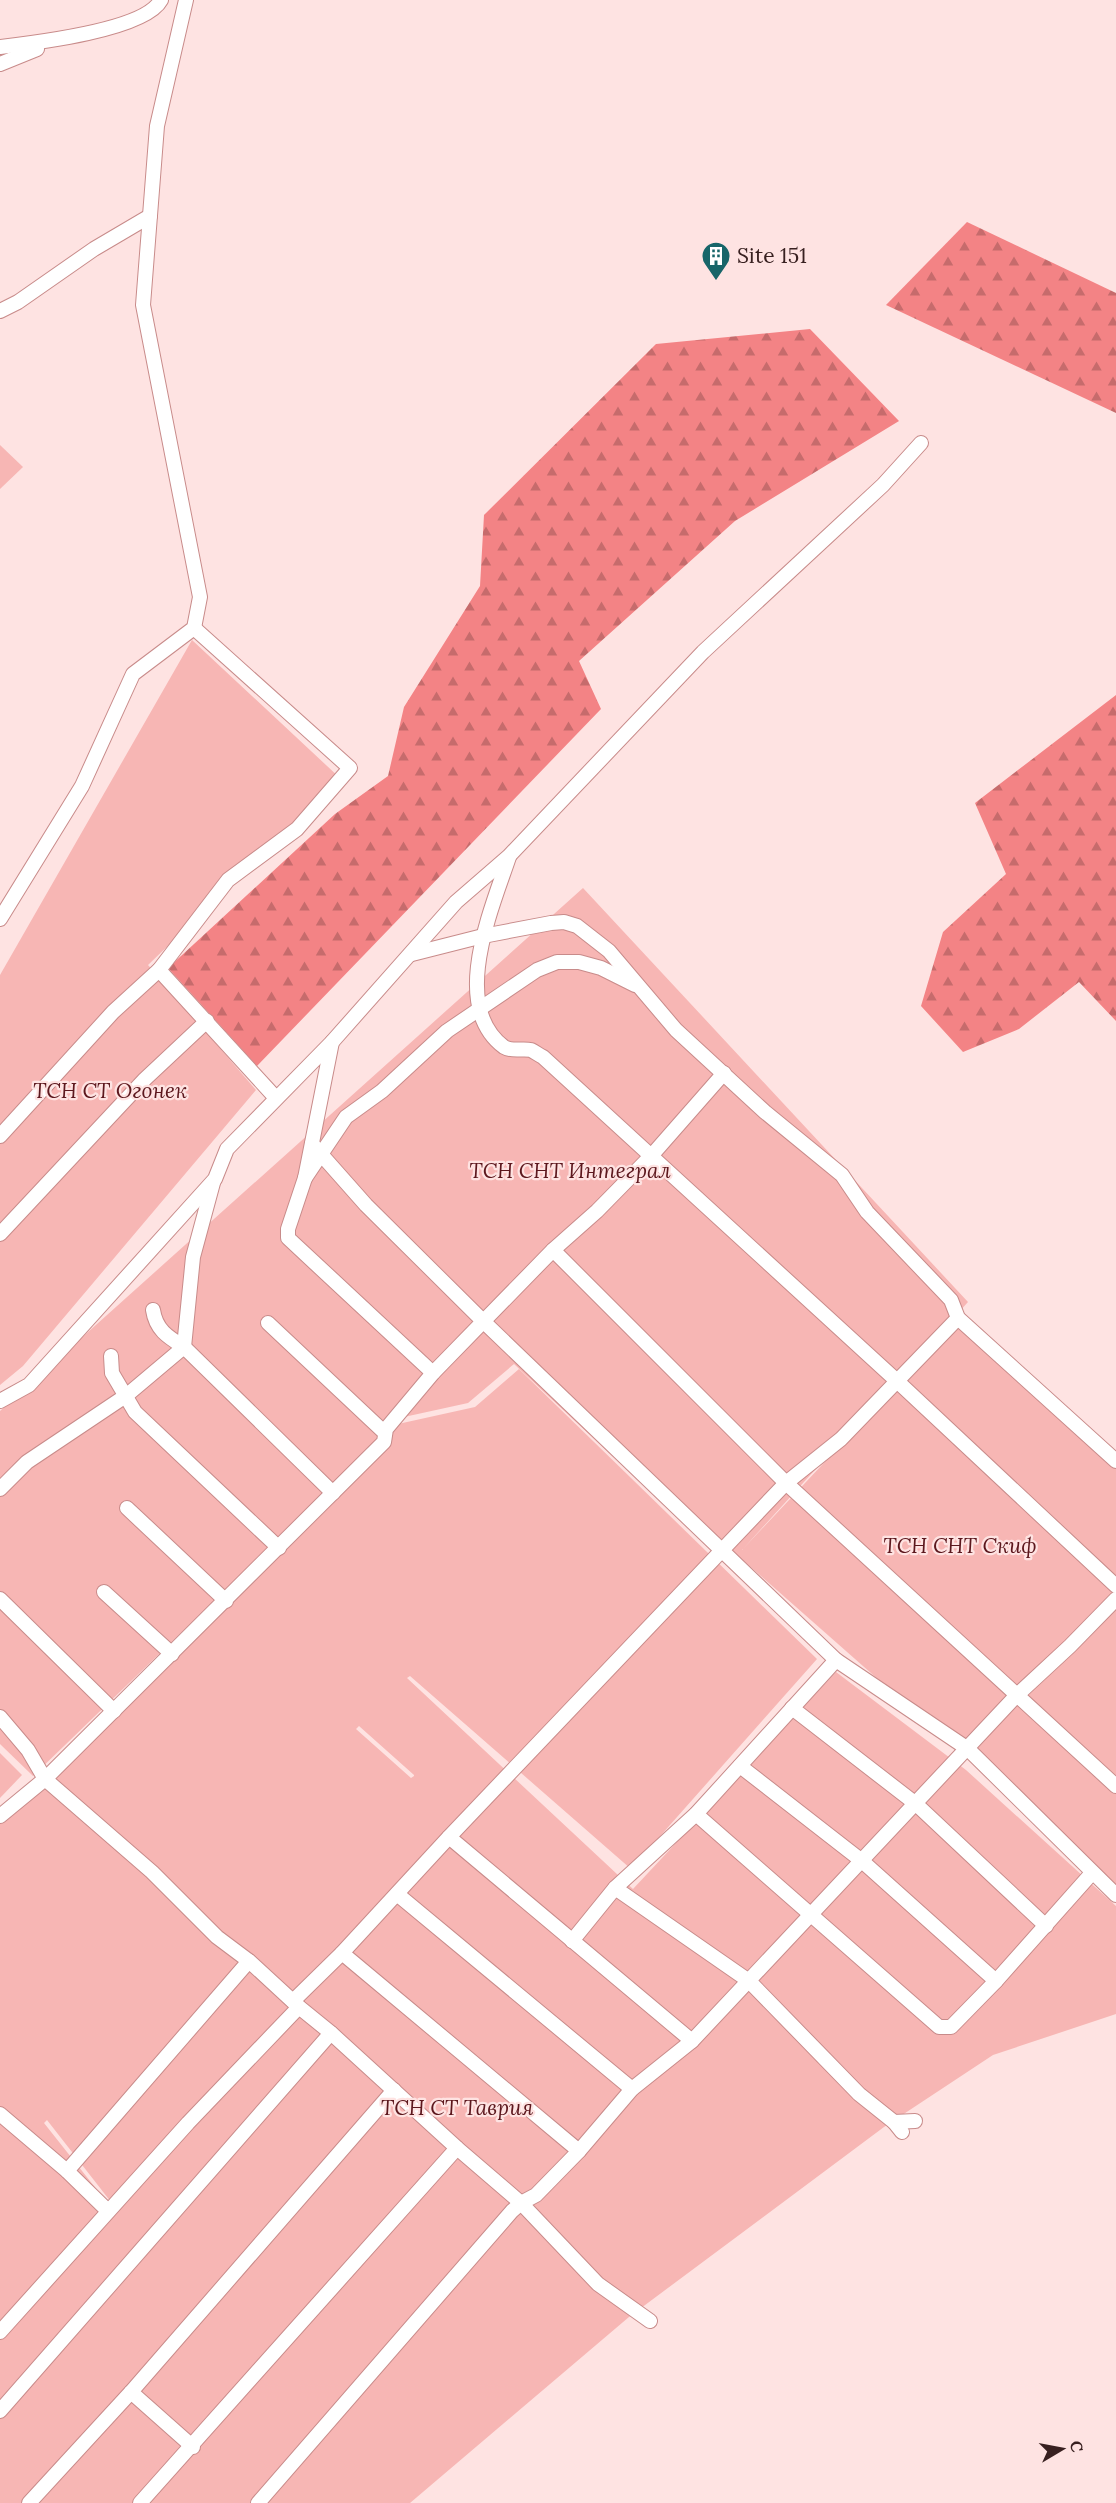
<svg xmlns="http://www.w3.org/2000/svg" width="1116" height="2503" font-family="Lora,serif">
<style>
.forest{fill:url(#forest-firs)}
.green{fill:#f7b6b4;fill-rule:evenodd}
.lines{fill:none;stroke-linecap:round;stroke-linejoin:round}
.minor-casing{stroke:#c88b8a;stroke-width:16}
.minor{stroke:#fff;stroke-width:14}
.labels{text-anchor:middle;stroke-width:4.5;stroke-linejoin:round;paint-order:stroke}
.poi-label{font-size:21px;fill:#382020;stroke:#fee3e2;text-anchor:start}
.park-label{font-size:21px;font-style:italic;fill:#5c171d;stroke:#fee3e2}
</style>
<defs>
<pattern id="forest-firs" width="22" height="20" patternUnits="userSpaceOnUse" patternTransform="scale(1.5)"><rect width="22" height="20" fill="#f38385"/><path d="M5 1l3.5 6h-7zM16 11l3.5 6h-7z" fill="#c66b6c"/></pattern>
</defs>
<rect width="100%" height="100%" fill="#fee3e2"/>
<g class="forest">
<polygon points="967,222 1116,293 1116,413 886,305"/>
<polygon points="810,329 899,421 735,521 579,661 601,709 257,1066 168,968 335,814 388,776 404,707 480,586 484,515 656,344"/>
<polygon points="1116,695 1116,1021 1079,982 1019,1029 963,1052 921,1006 943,932 1006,874 975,803"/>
</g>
<g class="green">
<polygon points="0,445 23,467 0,489"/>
<polygon points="192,640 341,779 148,965 256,1090 23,1366 0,1385 0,975"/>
<polygon points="583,888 968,1302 742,1550 963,1315 1116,1457 1116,1889 737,1555 728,1564 514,1364 468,1403 404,1417 33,1776 0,1744 0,1411"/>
<path d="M519,1369l298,290 -186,210 -221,-193 -3,2 226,211 203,-217 130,98 150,136v108l-123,41 -109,72 -255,190 -219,186h-410v-687l398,-392 77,-17zM359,1726l55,49v1l-3,2 -55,-49zM47,2120l64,82 -2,3 -65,-82z"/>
<polygon points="0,1753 22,1775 0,1798"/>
</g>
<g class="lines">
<g class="minor-casing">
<g id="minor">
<path d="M0,47c34,-4 145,-17 161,-47"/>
<polyline points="0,64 37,49"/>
<polyline points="0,311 18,302 94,249 150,216"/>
<path d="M509,857c-17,51 -60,149 -5,190 8,5 18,1 27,3 4,2 8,5 12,7l354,324 219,205"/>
<polyline points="0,919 82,786 133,674 194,628 200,597 143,305 157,126 186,0"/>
<polyline points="412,954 483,936 551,923 564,922 577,926 609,951 676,1030 765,1112 842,1175 867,1212 951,1300 958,1318 1116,1461"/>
<polyline points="159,970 275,1097"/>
<polyline points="332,1042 305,1178 288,1229 288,1238 433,1373"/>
<polyline points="0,1136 113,1012 159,970 228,880 297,829 350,768 194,628"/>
<polyline points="312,1144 366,1205 485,1323 836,1660 968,1749 1116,1895"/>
<polyline points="305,1178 346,1117 382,1091 447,1031 537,970 557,962 579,962 601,968 635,985"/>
<polyline points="0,1234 145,1079 207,1021"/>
<polyline points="553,1250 786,1483 1116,1786"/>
<path d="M153,1310c3,20 15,27 31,37l149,146"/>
<polyline points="268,1323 385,1433"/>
<polyline points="111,1356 112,1373 135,1412 279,1548"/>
<polyline points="0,1401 29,1385 215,1179 227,1149 332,1042 456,902 509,856 703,652 883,485 921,443"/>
<polyline points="0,1489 27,1462 127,1395 184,1347 193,1257 213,1183"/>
<polyline points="127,1508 226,1601"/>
<polyline points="104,1592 172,1654"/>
<polyline points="0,1599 114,1711"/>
<polyline points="792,1708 916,1804 1046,1926"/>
<polyline points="0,1717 28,1750 45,1779 152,1872 217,1937 249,1961 299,2007 331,2033 457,2148 521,2203 598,2284 650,2321"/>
<polyline points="740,1766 862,1861 996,1981"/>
<polyline points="696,1814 939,2027 951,2027 996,1981 1092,1873"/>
<polyline points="0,1816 45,1779 384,1442 386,1429 433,1373 553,1250 597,1211 652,1155 724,1073"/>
<polyline points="449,1837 692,2041"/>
<polyline points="615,1888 749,1981 859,2094 894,2122 902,2132"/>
<polyline points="397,1894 632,2089"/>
<polyline points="572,1941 615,1888 696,1814 836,1660"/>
<polyline points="342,1953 579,2151"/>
<polyline points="293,2001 342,1953 449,1837 786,1483 841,1439 958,1318"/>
<polyline points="0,2114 67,2171 108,2211"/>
<polyline points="894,2122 915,2121"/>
<polyline points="67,2171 249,1961"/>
<polyline points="0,2332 188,2123 299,2007"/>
<polyline points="131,2392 193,2447"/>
<polyline points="0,2411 331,2033"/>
<polyline points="29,2503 131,2392 394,2090"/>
<polyline points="140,2503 457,2148"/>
<polyline points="258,2503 512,2211 521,2203 536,2195 579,2151 632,2089 692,2041 1016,1696 1070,1646 1116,1599"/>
</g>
</g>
<use href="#minor" class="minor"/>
</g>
<defs>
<g id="building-pin" transform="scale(1.5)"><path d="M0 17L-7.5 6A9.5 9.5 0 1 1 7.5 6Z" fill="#176569" stroke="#fee3e2"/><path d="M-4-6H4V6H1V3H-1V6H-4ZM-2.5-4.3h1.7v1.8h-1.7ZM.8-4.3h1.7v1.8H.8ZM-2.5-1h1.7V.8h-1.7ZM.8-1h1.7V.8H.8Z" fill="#fff"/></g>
</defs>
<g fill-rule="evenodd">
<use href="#building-pin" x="716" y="256"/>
</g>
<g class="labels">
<g class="poi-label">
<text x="737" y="263">Site 151</text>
</g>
<g class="park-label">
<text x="110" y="1098">ТСН СТ Огонек</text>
<text x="570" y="1178">ТСН СНТ Интеграл</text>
<text x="960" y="1553">ТСН СНТ Скиф</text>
<text x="457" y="2115">ТСН СТ Таврия</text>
</g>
</g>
<g transform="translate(1062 2449) rotate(80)" stroke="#fee3e2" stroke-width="4.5" paint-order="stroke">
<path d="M0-4.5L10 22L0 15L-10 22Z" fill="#382020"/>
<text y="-9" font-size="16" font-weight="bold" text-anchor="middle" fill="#382020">С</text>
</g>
</svg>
